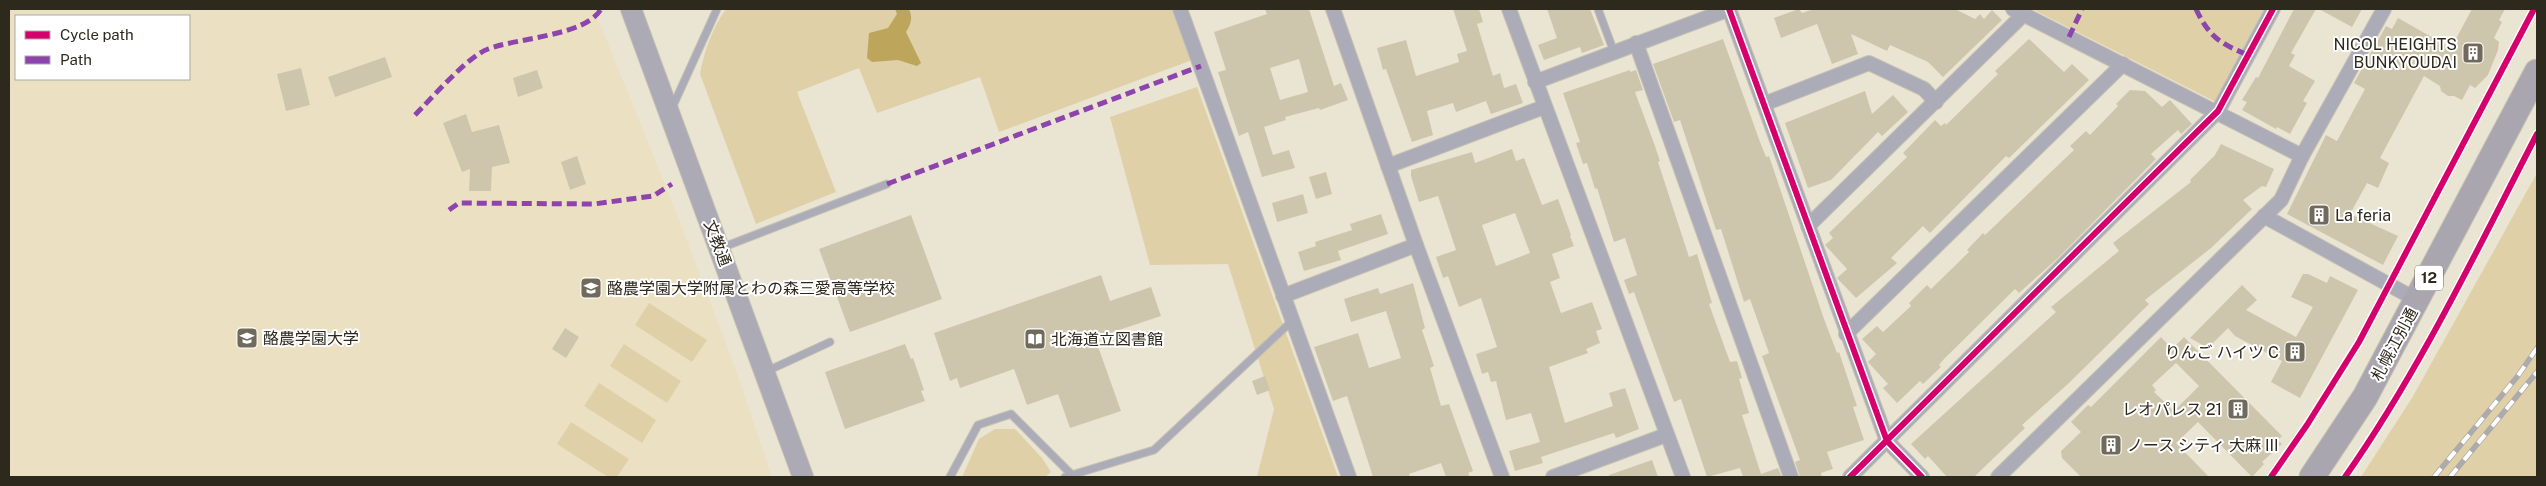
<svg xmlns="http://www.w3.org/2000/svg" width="2546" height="486" font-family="'Public Sans','Noto Sans JP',sans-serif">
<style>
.built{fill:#ebe1c2;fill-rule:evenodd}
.green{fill:#dfd0a7}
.water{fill:#bda65c}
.building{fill:#cec6ac;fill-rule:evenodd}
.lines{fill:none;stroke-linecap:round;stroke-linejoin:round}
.lane-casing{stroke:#c6c2b3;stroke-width:9}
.street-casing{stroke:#c6c2b3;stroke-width:16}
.secondary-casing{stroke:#c6c2b3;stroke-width:22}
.highway-casing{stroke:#c6c2b3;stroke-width:27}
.lane{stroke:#acacb9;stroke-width:7}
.street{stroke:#acacb9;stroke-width:14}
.secondary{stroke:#abaab5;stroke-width:20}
.highway{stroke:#a9a6af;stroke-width:25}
.rail-casing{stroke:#acaaab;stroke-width:5.5}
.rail{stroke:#fff;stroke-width:4;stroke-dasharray:11;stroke-linecap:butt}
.quiet{stroke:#8e44ad;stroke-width:5;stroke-dasharray:10 5;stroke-linecap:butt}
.cycleway-casing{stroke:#fff;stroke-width:9}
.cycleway{stroke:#d6006c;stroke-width:6}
.labels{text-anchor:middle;stroke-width:4;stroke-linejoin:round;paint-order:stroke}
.shield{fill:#fff;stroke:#6d6961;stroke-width:1}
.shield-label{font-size:15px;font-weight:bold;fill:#2e291d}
.poi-label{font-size:16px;fill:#2e291d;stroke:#fff;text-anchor:start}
.street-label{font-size:16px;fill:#2e291d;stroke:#fff}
</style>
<rect width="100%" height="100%" fill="#eae4d2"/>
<path class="built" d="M9,9h585l79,195 63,166 36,107h-763zM16,16h173v63h-173z"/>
<g class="green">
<path d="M726,9h448l18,51 -193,72 -19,-55 -103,36 -18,-45 -62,24 39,100 -80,32 -56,-150c4,-23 13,-47 26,-65z"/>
<polygon points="2032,9 2265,9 2216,102"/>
<polygon points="1197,87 1338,477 1257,477 1274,409 1228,264 1150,265 1110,117"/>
<polygon points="2537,173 2537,477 2361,477 2412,398"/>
<polygon points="649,303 707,340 692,362 635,325"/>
<polygon points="624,344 681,381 667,403 610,366"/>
<polygon points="599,383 656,420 642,443 584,406"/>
<polygon points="571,422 629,459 617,477 608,477 557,444"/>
<polygon points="995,429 1015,429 1042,458 1051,472 1045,477 962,477 979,439"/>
</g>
<path class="water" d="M895,9h14c4,9 2,15 -3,23l15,31 -4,3 -19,-6 -26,2 -5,-4 2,-25 19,-5 9,-14z"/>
<g class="building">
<path d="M1265,9h44l25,77 7,-3 7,17 -28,10 -1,-2 -34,9 1,3 -22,7 9,28 16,-5 6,18 -33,9 -14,-45 -9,4 -13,-39 -8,-25 8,-2 -12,-38 53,-18zM1299,59l9,33 -28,8 -10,-32z"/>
<polygon points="1453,9 1479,9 1483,22 1477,24 1493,76 1500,73 1504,88 1516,84 1523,103 1491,114 1486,101 1456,112 1453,103 1427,111 1433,135 1412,142 1386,69 1383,70 1377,48 1406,40 1416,76 1459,62 1457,54 1467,51"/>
<polygon points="1547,9 1590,9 1604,45 1582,53 1580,47 1544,60 1538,45 1557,38"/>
<polygon points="1799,9 1802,13 1814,9 1955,9 1975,19 1980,14 1984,19 1992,10 2002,20 1943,77 1928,62 1890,45 1887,51 1851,34 1858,54 1832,64 1817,24 1781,38 1774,18"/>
<polygon points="2294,9 2316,9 2291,53 2295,55 2289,66 2315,81 2303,101 2307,103 2290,134 2277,127 2276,129 2242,110 2247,102 2242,100 2256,77 2258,78"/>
<polygon points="2319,9 2362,9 2352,27"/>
<polygon points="2472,9 2505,9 2499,20 2502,22 2494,38 2499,42 2498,50 2488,75 2475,88 2470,85 2462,100 2454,96 2448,96 2441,91 2440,86 2424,76 2380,158 2389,163 2378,188 2367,183 2350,214 2398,236 2383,265 2287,214 2326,135 2337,141 2365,89 2354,83 2386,26 2392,29 2398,18 2451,48"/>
<polygon points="1723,39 1760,142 1766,157 1769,156 1824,319 1837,353 1839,352 1857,406 1853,407 1864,440 1827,452 1833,469 1821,473 1822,477 1800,477 1795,462 1800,460 1762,356 1769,353 1750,299 1744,302 1721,229 1716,230 1680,120 1674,122 1653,64"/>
<polygon points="2029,39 2064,72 2072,64 2089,80 2009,158 2006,156 1930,233 1923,226 1891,258 1897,263 1856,298 1837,278 1847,269 1825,245 1833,238 1829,233 1907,157 1903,153 1935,120 1941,126 1945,123 1946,125 1998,74 1995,71"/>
<polygon points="385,57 392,77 335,97 328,77"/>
<polygon points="301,68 310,105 286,111 277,74"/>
<polygon points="537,70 543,88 518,97 513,78"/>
<polygon points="1630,70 1630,72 1636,70 1643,90 1635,92 1655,146 1660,161 1658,162 1689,257 1697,254 1712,303 1709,304 1730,362 1737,361 1742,378 1739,379 1749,413 1742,415 1761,474 1778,468 1782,477 1743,477 1740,468 1707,477 1681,399 1674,402 1634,292 1629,294 1624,280 1637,275 1625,238 1614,242 1597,188 1595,189 1587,163 1583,164 1576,143 1580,142 1563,93"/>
<polygon points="2130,90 2145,91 2162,107 2170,100 2192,124 2181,134 2178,130 2151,154 2156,159 2058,258 2019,293 2015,289 1944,359 1939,365 1941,367 1923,384 1920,381 1897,403 1883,388 1888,384 1868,362 1876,354 1862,339 1877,326 1883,332 1911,306 1909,303 1927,285 1931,289 1969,252 1967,250 1983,233 1985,235 2074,150 2070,146 2086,131 2090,135 2118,106 2116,104"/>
<polygon points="1865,91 1872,114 1893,95 1908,112 1882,136 1878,132 1831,180 1808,188 1785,123"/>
<polygon points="466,114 472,132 499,125 510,163 492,167 491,191 469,191 470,169 462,172 443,123"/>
<polygon points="2221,144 2274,169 2266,187 2262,186 2243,200 2252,209 2211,248 2145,300 2149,304 2069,383 2022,425 2025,428 1974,477 1947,477 1928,456 1925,459 1911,444 2056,312 2051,307 2119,251 2113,243 2191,182 2190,180 2215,155"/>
<path d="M1512,149l4,12 8,-3 18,47 16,-6 13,36 -1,1 4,10 -22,8 8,24 -10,4 11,31 31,-11 10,27 -6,2 4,12 -14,6 2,4 -39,14 16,56 48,-17 -4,-13 16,-5 14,41 -23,9 -2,-5 -73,24 2,6 -28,8 -6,-20 31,-9 -9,-29 -25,7 -10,-39 -5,1 -3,-10 -6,2 -6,-20 21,-7 -16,-49 -22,9 -11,-31 -5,2 -7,-21 20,-7 -18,-54 -19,6 -8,-26v-6l61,-18 3,11zM1515,213l15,40 -34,13 -14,-41z"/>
<polygon points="577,156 586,184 570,190 561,162"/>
<polygon points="1326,172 1332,194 1316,199 1309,177"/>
<polygon points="1303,194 1308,213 1277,222 1272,203"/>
<polygon points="1381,214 1388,234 1338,251 1341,260 1304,271 1298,252 1316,246 1315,242 1352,230 1350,224"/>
<polygon points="911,215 942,299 850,332 819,249"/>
<polygon points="2303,274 2308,274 2327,283 2330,276 2358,290 2300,398 2271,382 2282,361 2235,336 2228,328 2208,348 2190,338 2242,285 2257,300 2246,310 2296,337 2313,307 2291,297"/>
<polygon points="1101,275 1110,301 1151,287 1161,316 1095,338 1121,411 1070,428 1058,394 1027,405 1014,369 960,388 957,378 950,381 934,333"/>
<polygon points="1413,283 1425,328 1422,330 1434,366 1430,368 1441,406 1449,404 1473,471 1468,473 1470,477 1446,477 1441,463 1409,474 1410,477 1373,477 1347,396 1333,401 1314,347 1358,333 1369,368 1401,358 1386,311 1351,322 1344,299 1378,288 1380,294"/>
<polygon points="565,328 579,337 566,358 552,349"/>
<path d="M2161,337l11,12 12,-12 98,99 -4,4 4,4 -20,18 2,2 -12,13 -54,-55 -22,21 33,34h-128l-19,-19 -1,-7 20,-19 -10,-10 17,-17 3,2zM2176,363l23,23 -25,25 -20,-19 2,-2 -4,-5z"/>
<polygon points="905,344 911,359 913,358 924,390 921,391 925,401 845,429 825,372"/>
<polygon points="1265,376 1270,390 1257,395 1252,381"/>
<polygon points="1652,460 1658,477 1609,477 1609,475"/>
</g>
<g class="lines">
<g class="lane-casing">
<g id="lane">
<polyline points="1598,9 1614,52"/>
<polyline points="672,108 717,9"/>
<polyline points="721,248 887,184"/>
<polyline points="765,372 830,342"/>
<polyline points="950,477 978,425 1011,414 1072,475"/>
<polyline points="1065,477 1154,450 1292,321"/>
</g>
</g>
<g class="street-casing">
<g id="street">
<polyline points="1180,9 1349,477"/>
<polyline points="1333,9 1416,245 1502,477"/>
<polyline points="1509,9 1683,477"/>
<polyline points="1729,9 1887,441 1922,477"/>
<polyline points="2013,9 2302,156"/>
<polyline points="1636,43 1791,477"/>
<polyline points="1535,82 1730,9"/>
<polyline points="1764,104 1869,63 1924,89 1936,102"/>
<polyline points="1388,166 1544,107"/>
<polyline points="2264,216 2417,300"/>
<polyline points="1808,226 2024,14"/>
<polyline points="1283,296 1416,245"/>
<polyline points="1846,334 2123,64"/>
<polyline points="1553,477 1666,435"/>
<polyline points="1850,477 2218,111 2273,9"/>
<polyline points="1998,477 2281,200 2302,156 2384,9"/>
</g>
</g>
<g class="secondary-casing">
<polyline id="secondary" points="631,9 803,477"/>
</g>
<g class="highway-casing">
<polyline id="highway" points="2312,477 2365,397 2537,72"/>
</g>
<use href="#lane" class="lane"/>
<use href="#street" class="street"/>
<use href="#secondary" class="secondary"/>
<use href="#highway" class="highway"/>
<g class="rail-casing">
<g id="rail">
<polyline points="2434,477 2517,377 2537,348"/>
<polyline points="2450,477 2537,372"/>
</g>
</g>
<use href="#rail" class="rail"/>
<g class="quiet">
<path d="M2196,9c13,28 25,35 52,46"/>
<polyline points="2069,37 2082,9"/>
<path d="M415,115c16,-16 53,-59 73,-66 28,-11 98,-13 113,-40"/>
<polyline points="887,184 1201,66"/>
<polyline points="449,210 459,203 594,204 653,196 672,184"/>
</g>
<g class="cycleway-casing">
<g id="cycleway">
<polyline points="1729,9 1887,441 1922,477"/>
<polyline points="1850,477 2218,111 2273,9"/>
<polyline points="2271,477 2307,425 2359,342 2534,9"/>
<path d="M2345,477c75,-107 132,-227 192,-343"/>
</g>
</g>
<use href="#cycleway" class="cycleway"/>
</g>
<defs>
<g id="building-square" transform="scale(1.125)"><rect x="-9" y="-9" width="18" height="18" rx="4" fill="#706a5c" stroke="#fff"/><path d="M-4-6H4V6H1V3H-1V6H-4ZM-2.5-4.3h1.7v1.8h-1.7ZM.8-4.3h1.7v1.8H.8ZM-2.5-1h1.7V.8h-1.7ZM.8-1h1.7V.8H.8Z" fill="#fff"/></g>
<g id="school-square" transform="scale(1.125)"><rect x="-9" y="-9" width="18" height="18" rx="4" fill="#706a5c" stroke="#fff"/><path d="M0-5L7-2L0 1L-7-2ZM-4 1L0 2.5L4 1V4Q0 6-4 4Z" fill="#fff"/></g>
<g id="university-square" transform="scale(1.125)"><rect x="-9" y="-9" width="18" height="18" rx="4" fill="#706a5c" stroke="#fff"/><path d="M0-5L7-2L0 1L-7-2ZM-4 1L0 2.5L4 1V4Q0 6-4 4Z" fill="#fff"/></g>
<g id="library-square" transform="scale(1.125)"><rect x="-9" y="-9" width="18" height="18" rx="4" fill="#706a5c" stroke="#fff"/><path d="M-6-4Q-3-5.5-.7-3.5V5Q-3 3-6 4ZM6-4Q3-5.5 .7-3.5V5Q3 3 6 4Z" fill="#fff"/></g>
</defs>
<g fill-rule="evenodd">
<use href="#building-square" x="2473" y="53"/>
<use href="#building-square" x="2319" y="215"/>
<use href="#school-square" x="591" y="288"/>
<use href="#university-square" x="247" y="338"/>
<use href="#library-square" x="1035" y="339"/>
<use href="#building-square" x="2295" y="352"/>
<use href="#building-square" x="2238" y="409"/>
<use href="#building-square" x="2111" y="445"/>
</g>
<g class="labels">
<rect class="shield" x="2415" y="265.5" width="28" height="25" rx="4"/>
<g class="shield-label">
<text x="2429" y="283">12</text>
</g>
<g class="poi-label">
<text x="2457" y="50" text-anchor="end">NICOL HEIGHTS<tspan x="2457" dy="18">BUNKYOUDAI</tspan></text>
<text x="2335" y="221">La feria</text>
<text x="607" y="294">酪農学園大学附属とわの森三愛高等学校</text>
<text x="263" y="344">酪農学園大学</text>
<text x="1051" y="345">北海道立図書館</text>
<text x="2279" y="358" text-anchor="end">りんご ハイツ C</text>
<text x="2222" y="415" text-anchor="end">レオパレス 21</text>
<text x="2127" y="451">ノース シティ 大麻 III</text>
</g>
<g class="street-label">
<text transform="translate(718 243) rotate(69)" y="6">文教通</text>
<text transform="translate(2394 344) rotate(-62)" y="6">札幌江別通</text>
</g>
</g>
<rect width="2546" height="486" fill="none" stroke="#2e291d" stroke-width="20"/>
<rect x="15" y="15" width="175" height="65" fill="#ffffff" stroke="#aba9a5"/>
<rect x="25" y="31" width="25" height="8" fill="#d6006c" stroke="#aba9a5"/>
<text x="60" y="40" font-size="15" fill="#2e291d">Cycle path</text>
<rect x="25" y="56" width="25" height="8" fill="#8e44ad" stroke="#aba9a5"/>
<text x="60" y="65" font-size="15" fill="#2e291d">Path</text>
</svg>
